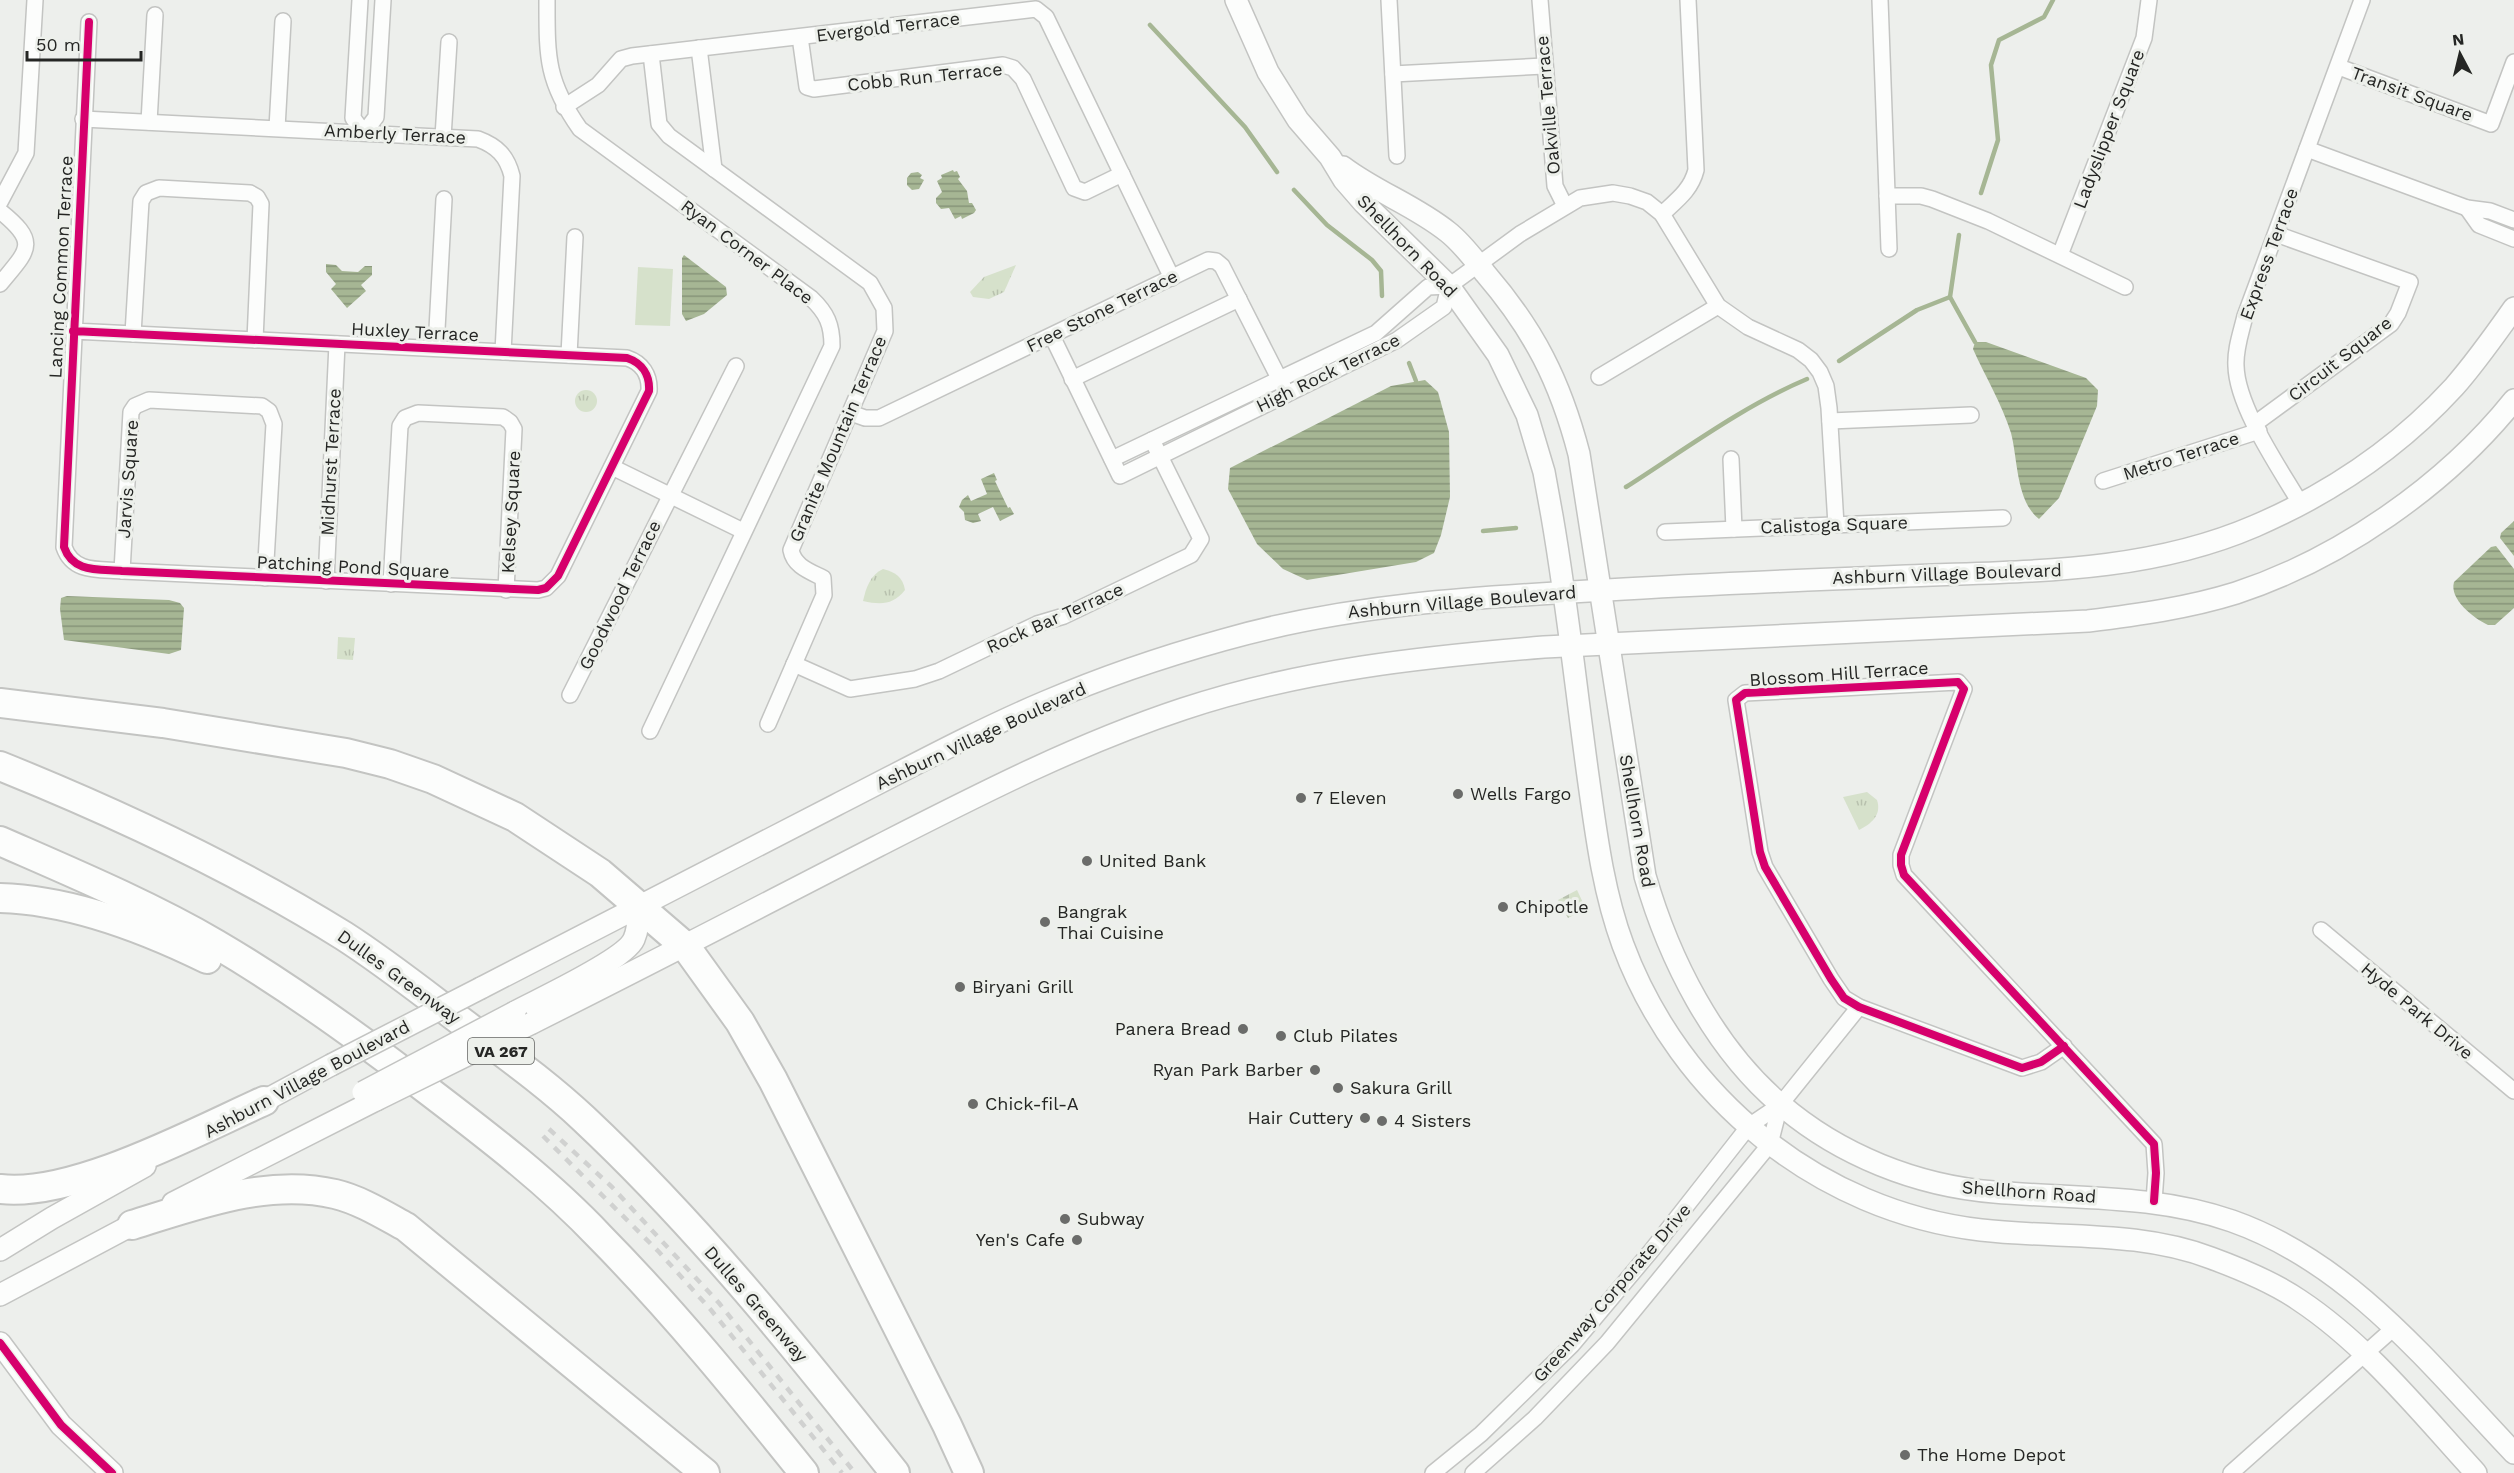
<svg xmlns="http://www.w3.org/2000/svg" width="2514" height="1473" font-family="'Work Sans',sans-serif">
<style>
.grass{fill:url(#grass-tufts)}
.cemetery{fill:url(#cemetery-stones)}
.pitch{fill:#d6e1cb}
.water{fill:url(#water-rules)}
.lines{fill:none;stroke-linecap:round;stroke-linejoin:round}
.stream{stroke:#a6b694;stroke-width:4.5}
.street-casing{stroke:#c3c4c2;stroke-width:18}
.secondary-casing{stroke:#c3c4c2;stroke-width:24}
.highway-casing{stroke:#c3c4c2;stroke-width:32}
.street{stroke:#fcfdfc;stroke-width:15}
.secondary{stroke:#fcfdfc;stroke-width:21}
.highway{stroke:#fcfdfc;stroke-width:28}
.rail{stroke:#d0d1d0;stroke-width:4.5;stroke-dasharray:8 8;stroke-linecap:butt}
.secondary-bridge-casing{stroke:#c3c4c2;stroke-width:24;stroke-linecap:butt}
.secondary-bridge{stroke:#fcfdfc;stroke-width:21}
.cycleway-casing{stroke:#edf0eb;stroke-width:11}
.cycleway{stroke:#d6006c;stroke-width:8}
.poi-dot{fill:#6b6c6a;stroke:#edf0eb;stroke-width:2}
.labels{text-anchor:middle;stroke-width:6;stroke-linejoin:round;paint-order:stroke}
.shield{fill:#edf0eb;stroke:#616360;stroke-width:1.5}
.shield-label{font-size:16px;font-weight:bold;fill:#252624}
.street-label{font-size:18px;fill:#252624;stroke:#edf0eb}
.poi-label{font-size:18px;fill:#252624;stroke:#edf0eb;text-anchor:start}
</style>
<defs>
<pattern id="grass-tufts" width="24" height="20" patternUnits="userSpaceOnUse" patternTransform="scale(1.5)"><rect width="24" height="20" fill="#d6e1cb"/><path d="M3 7l-1-3M5 7V3M7 7l1-3M15 17l-1-3M17 17v-4M19 17l1-3" fill="none" stroke="#b8c1ae"/></pattern>
<pattern id="cemetery-stones" width="16" height="16" patternUnits="userSpaceOnUse" patternTransform="scale(1.5)"><rect width="16" height="16" fill="#d6e1cb"/><path d="M2 7V4a2 2 0 0 1 4 0v3zM10 15v-3a2 2 0 0 1 4 0v3z" fill="#b8c1ae"/></pattern>
<pattern id="water-rules" width="6" height="5" patternUnits="userSpaceOnUse" patternTransform="scale(1.5)"><rect width="6" height="5" fill="#a6b694"/><path d="M0 2.5h6" fill="none" stroke="#879479"/></pattern>
</defs>
<rect width="100%" height="100%" fill="#edefec"/>
<g class="grass">
<polygon points="1016,265 1004,292 989,299 973,297 970,292 984,277"/>
<circle cx="586" cy="401" r="11"/>
<path d="M883,569c12,3 20,8 22,21 -12,15 -24,15 -42,11 3,-13 7,-26 20,-32z"/>
<polygon points="338,637 355,638 353,660 337,659"/>
<path d="M1867,792l10,8c5,15 -6,24 -18,30l-16,-33z"/>
</g>
<polygon class="cemetery" points="1577,890 1586,909 1568,918 1558,900"/>
<polygon class="pitch" points="638,267 673,269 670,326 635,325"/>
<g class="water">
<polygon points="953,170 954,172 957,171 960,177 958,179 967,191 969,203 972,203 976,210 974,213 962,219 961,216 955,219 949,208 941,209 936,203 936,198 942,192 937,181 942,178 941,175"/>
<polygon points="918,172 922,175 920,178 924,180 919,189 912,190 907,185 907,178 911,173"/>
<polygon points="684,255 726,287 727,295 704,314 686,321 682,314 682,258"/>
<polygon points="326,264 336,265 342,271 358,272 365,266 372,266 372,275 361,285 366,291 347,308 331,289 336,284 326,272"/>
<path d="M1975,342h11l100,36 12,12 -1,16 -38,92 -20,21c-23,-18 -21,-59 -28,-86 -9,-29 -26,-57 -38,-84z"/>
<polygon points="1425,380 1438,392 1449,432 1450,497 1441,535 1434,553 1416,562 1307,580 1283,569 1257,544 1228,489 1230,468 1391,386"/>
<polygon points="994,473 997,480 995,481 1008,508 1010,507 1014,514 1000,521 993,507 978,514 981,521 973,523 965,520 964,512 959,507 962,500 968,495 971,501 987,494 981,479"/>
<polygon points="2514,521 2514,556 2500,538 2501,533"/>
<path d="M2496,546l18,23v39l-19,17h-7c-15,-7 -39,-26 -34,-43l37,-35z"/>
<polygon points="67,596 169,600 180,603 184,608 181,650 169,654 64,640 60,609 61,598"/>
</g>
<g class="lines">
<g class="stream">
<polyline points="1150,25 1245,127 1277,172"/>
<polyline points="1294,190 1327,225 1372,260 1381,271 1382,296"/>
<polyline points="1981,193 1998,140 1991,65 1999,40 2044,17 2053,0"/>
<polyline points="1959,235 1950,297 1975,342"/>
<polyline points="1839,361 1917,310 1950,297"/>
<polyline points="1409,363 1416,381"/>
<path d="M1626,487c58,-37 117,-81 181,-108"/>
<polyline points="1483,531 1516,528"/>
</g>
<g class="street-casing">
<g id="street">
<polyline points="360,0 353,118 364,133 376,117 383,0"/>
<path d="M547,0c0,56 -1,81 33,129l231,169c16,15 21,27 21,48l-182,385"/>
<polyline points="1389,0 1397,156"/>
<polyline points="1540,0 1555,186 1565,206"/>
<polyline points="1880,0 1889,249"/>
<polyline points="800,37 807,87 814,89 1003,65 1013,68 1023,79 1074,188 1085,192 1122,174"/>
<polyline points="699,48 714,169"/>
<path d="M651,54l8,70 10,12 201,147 14,25 1,23 -94,219c3,16 18,21 32,28l1,17 -56,129"/>
<polyline points="2339,67 2491,124 2514,62"/>
<polyline points="1393,74 1544,66"/>
<polyline points="564,107 598,85 621,59 632,56 1036,9 1046,17 1172,278"/>
<path d="M83,119l395,20c19,7 29,17 34,37l-9,176"/>
<polyline points="149,122 155,15"/>
<polyline points="277,128 283,21"/>
<polyline points="443,137 449,42"/>
<polyline points="2307,149 2467,208 2490,211 2514,220"/>
<polyline points="1887,196 1921,196 1932,199 1988,221 2125,287"/>
<polyline points="0,202 26,153 35,0"/>
<polyline points="2467,208 2479,225 2514,239"/>
<path d="M0,211c40,32 28,39 0,73"/>
<path d="M1662,214c15,-14 29,-24 34,-44l-8,-170"/>
<polyline points="2060,255 2144,38 2149,0"/>
<polyline points="1449,286 1520,234 1580,198 1613,193 1630,196 1647,202 1662,214 1718,306 1748,327 1798,350 1811,360 1820,372 1826,386 1829,408 1836,525"/>
<path d="M73,331l554,27c15,5 23,17 22,33l-91,185 -12,12 -8,2 -416,-19c-24,-2 -49,2 -58,-24l25,-525"/>
<polyline points="133,334 141,201 146,193 159,188 250,193 257,197 261,204 255,340"/>
<polyline points="1052,336 1120,476 1397,340 1444,307 1449,286"/>
<polyline points="436,348 444,199"/>
<polyline points="569,355 575,237"/>
<polyline points="1599,377 1718,306"/>
<polyline points="1072,379 1239,299"/>
<polyline points="851,413 865,418 879,418 1208,260 1216,261 1222,266 1287,394"/>
<polyline points="1830,421 1971,415"/>
<polyline points="2256,423 2391,324 2398,313 2410,282 2276,234"/>
<polyline points="1112,459 1376,333 1428,287 1449,286"/>
<polyline points="1731,459 1734,529"/>
<polyline points="612,467 743,531"/>
<polyline points="2103,481 2259,431"/>
<path d="M2300,503c-21,-36 -63,-96 -64,-137 -1,-17 5,-33 9,-50l117,-316"/>
<polyline points="1665,532 2003,518"/>
<polyline points="122,571 131,412 135,406 149,400 262,406 269,411 274,424 265,578"/>
<polyline points="326,581 337,344"/>
<polyline points="391,584 400,426 405,418 418,413 503,417 510,422 514,429 506,590"/>
<polyline points="794,664 850,689 915,679 939,671 1037,624 1064,616 1191,555 1201,539 1152,440"/>
<polyline points="570,695 736,366"/>
<polyline points="2321,930 2514,1091"/>
<polyline points="2064,1046 2041,1062 2022,1068 1859,1007 1844,998 1831,979 1765,867 1760,852 1736,700 1745,693 1958,682 1964,689 1901,855 1901,865 1904,875 2154,1144 2156,1173 2154,1201"/>
<polyline points="1433,1473 1481,1434 1572,1345 1651,1251 1749,1126 1780,1105"/>
<polyline points="1473,1473 1535,1418 1607,1343 1648,1293 1770,1144 1780,1105 1859,1007"/>
<polyline points="2231,1473 2395,1327"/>
</g>
</g>
<g class="secondary-casing">
<g id="secondary">
<path d="M1236,0l32,72 30,48 32,37 14,23 20,23 85,83 49,69 29,60 17,57 8,44c15,86 24,173 36,260 8,57 15,115 35,169 57,153 196,266 358,285 78,9 156,0 230,28 30,11 62,24 88,42 68,45 122,113 177,173"/>
<path d="M1343,167c33,25 73,39 105,65 14,11 26,27 37,41 49,57 75,108 94,181l66,422c24,83 68,171 135,228 59,51 137,82 214,88 80,7 161,2 238,29 119,42 198,144 282,232"/>
<path d="M481,988c118,-62 237,-122 355,-183 69,-35 138,-73 209,-103 58,-25 117,-45 178,-62 125,-36 255,-43 384,-50 100,-6 199,-10 299,-14 118,-5 238,-2 349,-50 74,-32 144,-79 199,-139 22,-25 41,-52 60,-79"/>
<path d="M515,1012c24,-13 110,-52 119,-73 5,-11 4,-22 4,-33"/>
<path d="M532,1023c116,-58 231,-118 346,-177 100,-51 199,-102 305,-137 117,-39 239,-52 361,-62l544,-26c49,-6 100,-13 148,-28 104,-34 210,-108 278,-193"/>
<polyline points="251,1108 331,1065"/>
<polyline points="173,1203 376,1100"/>
<polyline points="0,1250 52,1218 145,1166"/>
<polyline points="0,1295 145,1218"/>
<polyline points="0,1343 61,1425 112,1473"/>
</g>
</g>
<g class="highway-casing">
<g id="highway">
<polyline points="0,703 163,723 346,753 390,764 433,779 515,817 600,873 686,947 740,1022 773,1080 947,1425 969,1473"/>
<path d="M0,766c119,48 235,102 344,170 42,27 82,59 122,89 40,30 82,60 118,94 115,108 214,231 311,354"/>
<path d="M0,841c73,32 147,63 216,103 75,44 145,95 214,148 59,45 119,91 170,145 73,74 139,155 204,236"/>
<path d="M0,898c70,2 144,30 207,61"/>
<path d="M0,1189c73,9 197,-58 264,-88"/>
<path d="M132,1225c65,-20 135,-47 203,-31 25,6 49,21 71,33l299,246"/>
</g>
</g>
<use href="#street" class="street"/>
<use href="#secondary" class="secondary"/>
<use href="#highway" class="highway"/>
<g class="rail">
<polyline points="549,1129 612,1187 719,1303 855,1473"/>
<polyline points="543,1136 659,1252 711,1310 842,1473"/>
</g>
<g class="secondary-bridge-casing">
<g id="secondary-bridge">
<polyline points="331,1065 481,988"/>
<polyline points="363,1092 515,1012"/>
<polyline points="376,1100 532,1023"/>
</g>
</g>
<use href="#secondary-bridge" class="secondary-bridge"/>
<g class="cycleway-casing">
<g id="cycleway">
<path d="M73,331l554,27c15,5 23,17 22,33l-91,185 -12,12 -8,2 -416,-19c-24,-2 -49,2 -58,-24l25,-525"/>
<polyline points="2064,1046 2041,1062 2022,1068 1859,1007 1844,998 1831,979 1765,867 1760,852 1736,700 1745,693 1958,682 1964,689 1901,855 1901,865 1904,875 2154,1144 2156,1173 2154,1201"/>
<polyline points="0,1343 61,1425 112,1473"/>
</g>
</g>
<use href="#cycleway" class="cycleway"/>
</g>
<g class="poi-dot">
<circle cx="1458" cy="794" r="6"/>
<circle cx="1301" cy="798" r="6"/>
<circle cx="1087" cy="861" r="6"/>
<circle cx="1503" cy="907" r="6"/>
<circle cx="1045" cy="922" r="6"/>
<circle cx="960" cy="987" r="6"/>
<circle cx="1243" cy="1029" r="6"/>
<circle cx="1281" cy="1036" r="6"/>
<circle cx="1315" cy="1070" r="6"/>
<circle cx="1338" cy="1088" r="6"/>
<circle cx="973" cy="1104" r="6"/>
<circle cx="1365" cy="1118" r="6"/>
<circle cx="1382" cy="1121" r="6"/>
<circle cx="1065" cy="1219" r="6"/>
<circle cx="1077" cy="1240" r="6"/>
<circle cx="1905" cy="1455" r="6"/>
</g>
<g class="labels">
<rect class="shield" x="468" y="1038" width="66" height="26" rx="4.5"/>
<g class="shield-label">
<text x="501" y="1057">VA 267</text>
</g>
<g class="street-label">
<text transform="translate(888 27) rotate(-7)" y="6">Evergold Terrace</text>
<text transform="translate(925 77) rotate(-6)" y="6">Cobb Run Terrace</text>
<text transform="translate(2412 94) rotate(20)" y="6">Transit Square</text>
<text transform="translate(1548 105) rotate(-95)" y="6">Oakville Terrace</text>
<text transform="translate(2109 129) rotate(-69)" y="6">Ladyslipper Square</text>
<text transform="translate(395 134) rotate(3)" y="6">Amberly Terrace</text>
<text transform="translate(1407 246) rotate(46)" y="6">Shellhorn Road</text>
<text transform="translate(747 252) rotate(37)" y="6">Ryan Corner Place</text>
<text transform="translate(2269 254) rotate(-70)" y="6">Express Terrace</text>
<text transform="translate(61 267) rotate(-87)" y="6">Lancing Common Terrace</text>
<text transform="translate(1102 311) rotate(-26)" y="6">Free Stone Terrace</text>
<text transform="translate(415 332) rotate(3)" y="6">Huxley Terrace</text>
<text transform="translate(2340 359) rotate(-38)" y="6">Circuit Square</text>
<text transform="translate(1328 373) rotate(-26)" y="6">High Rock Terrace</text>
<text transform="translate(838 439) rotate(-67)" y="6">Granite Mountain Terrace</text>
<text transform="translate(2181 456) rotate(-18)" y="6">Metro Terrace</text>
<text transform="translate(331 462) rotate(-87)" y="6">Midhurst Terrace</text>
<text transform="translate(128 479) rotate(-86)" y="6">Jarvis Square</text>
<text transform="translate(511 512) rotate(-87)" y="6">Kelsey Square</text>
<text transform="translate(1834 525) rotate(-2)" y="6">Calistoga Square</text>
<text transform="translate(353 567) rotate(3)" y="6">Patching Pond Square</text>
<text transform="translate(1947 574) rotate(-2)" y="6">Ashburn Village Boulevard</text>
<text transform="translate(620 595) rotate(-64)" y="6">Goodwood Terrace</text>
<text transform="translate(1462 602) rotate(-5)" y="6">Ashburn Village Boulevard</text>
<text transform="translate(1055 618) rotate(-24)" y="6">Rock Bar Terrace</text>
<text transform="translate(1839 674) rotate(-4)" y="6">Blossom Hill Terrace</text>
<text transform="translate(981 736) rotate(-25)" y="6">Ashburn Village Boulevard</text>
<text transform="translate(1637 821) rotate(80)" y="6">Shellhorn Road</text>
<text transform="translate(399 977) rotate(36)" y="6">Dulles Greenway</text>
<text transform="translate(2417 1011) rotate(40)" y="6">Hyde Park Drive</text>
<text transform="translate(307 1079) rotate(-28)" y="6">Ashburn Village Boulevard</text>
<text transform="translate(2029 1192) rotate(4)" y="6">Shellhorn Road</text>
<text transform="translate(1612 1293) rotate(-49)" y="6">Greenway Corporate Drive</text>
<text transform="translate(756 1304) rotate(49)" y="6">Dulles Greenway</text>
</g>
<g class="poi-label">
<text x="1470" y="800">Wells Fargo</text>
<text x="1313" y="804">7 Eleven</text>
<text x="1099" y="867">United Bank</text>
<text x="1515" y="913">Chipotle</text>
<text x="1057" y="918">Bangrak<tspan x="1057" dy="21">Thai Cuisine</tspan></text>
<text x="972" y="993">Biryani Grill</text>
<text x="1231" y="1035" text-anchor="end">Panera Bread</text>
<text x="1293" y="1042">Club Pilates</text>
<text x="1303" y="1076" text-anchor="end">Ryan Park Barber</text>
<text x="1350" y="1094">Sakura Grill</text>
<text x="985" y="1110">Chick-fil-A</text>
<text x="1353" y="1124" text-anchor="end">Hair Cuttery</text>
<text x="1394" y="1127">4 Sisters</text>
<text x="1077" y="1225">Subway</text>
<text x="1065" y="1246" text-anchor="end">Yen's Cafe</text>
<text x="1917" y="1461">The Home Depot</text>
</g>
</g>
<g transform="translate(2460 54) rotate(353)" stroke="#edf0eb" stroke-width="4.5" paint-order="stroke">
<path d="M0-4.5L10 22L0 15L-10 22Z" fill="#252624"/>
<text y="-9" font-size="16" font-weight="bold" text-anchor="middle" fill="#252624">N</text>
</g>
<path d="M27 51v9h114v-9" fill="none" stroke="#252624" stroke-width="3"/>
<text x="36" y="51" font-size="18" fill="#252624" stroke="#edf0eb" stroke-width="4.5" paint-order="stroke">50 m</text>
</svg>
